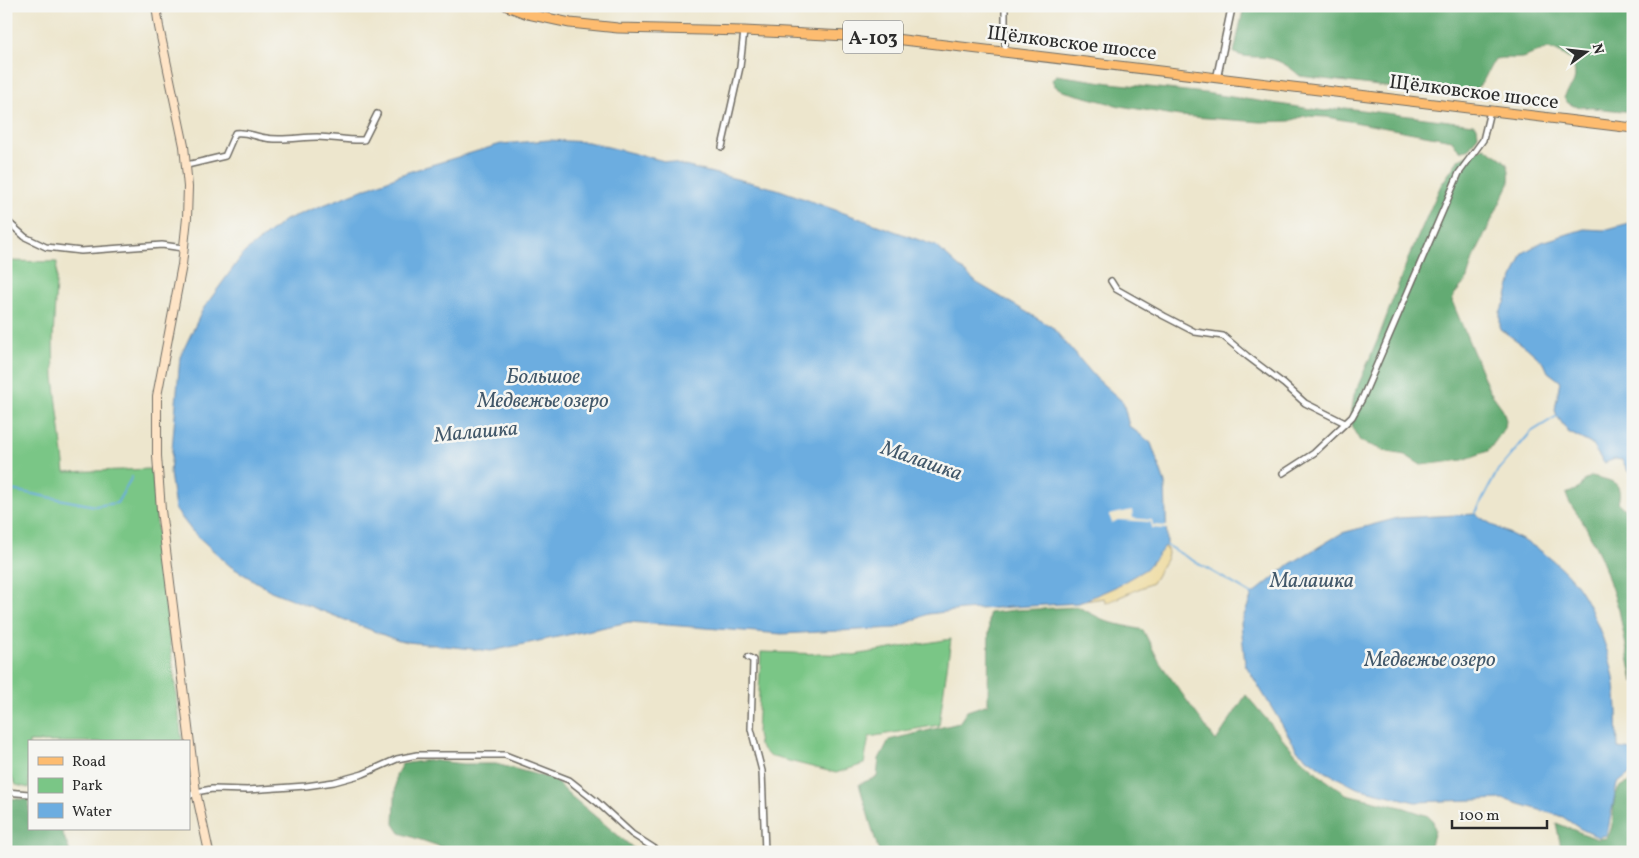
<svg xmlns="http://www.w3.org/2000/svg" width="1639" height="858" font-family="Vollkorn,serif">
<style>
.green{fill:#7ac686;stroke:#527858}
.forest{fill:#63ab73;stroke:#476b4f}
.sand{fill:#eeda9e;stroke:#8c8264}
.water{fill:#6cade0;stroke:#4c6c86}
.pier{fill:#ede6cd}
.lines{fill:none;stroke-linecap:round;stroke-linejoin:round}
.stream{stroke:#6cade0;stroke-width:2}
.minor-casing{stroke:#6f6c64;stroke-width:8}
.tertiary-casing{stroke:#6f6c64;stroke-width:9}
.secondary-casing{stroke:#6f6c64;stroke-width:10}
.primary-casing{stroke:#6f6c64;stroke-width:11}
.minor{stroke:#fff;stroke-width:5}
.tertiary{stroke:#fff;stroke-width:6}
.secondary{stroke:#fee4c6;stroke-width:8}
.primary{stroke:#fdbc70;stroke-width:9}
.labels{text-anchor:middle;stroke-width:5;stroke-linejoin:round;paint-order:stroke}
.shield{fill:#f6f6f2;stroke:#686867;stroke-width:1}
.shield-label{font-size:19px;font-weight:bold;fill:#2b2b2b}
.street-label{font-size:20px;fill:#2b2b2b;stroke:#f6f6f2}
.water-label{font-size:21px;font-style:italic;fill:#42586a;stroke:#f6f6f2}
</style>
<rect width="100%" height="100%" fill="#f6f6f2"/>
<filter id="ink" filterUnits="userSpaceOnUse"><feTurbulence type="fractalNoise" baseFrequency=".02" numOctaves="2"/><feDisplacementMap in="SourceGraphic" scale="10" xChannelSelector="R" yChannelSelector="G"/><feConvolveMatrix kernelMatrix="1 2 1 2 8 2 1 2 1" color-interpolation-filters="sRGB"/></filter>
<filter id="wash" filterUnits="userSpaceOnUse"><feTurbulence type="fractalNoise" baseFrequency=".0096" numOctaves="4" result="noise"/><feDisplacementMap in="SourceGraphic" scale="20" xChannelSelector="R" yChannelSelector="G"/><feGaussianBlur stdDeviation="1.12" result="paint"/><feColorMatrix in="noise" values="0 0 0 0 0 0 0 0 0 0 0 0 0 0 0 0 0 1.4 0 .05"/><feComposite in="paint" operator="in"/></filter>
<g filter="url(#wash)">
<rect width="100%" height="100%" fill="#ede6cd"/>
<g class="green">
<polygon points="6,261 57,262 53,340 54,377 65,472 150,469 153,479 160,559 182,742 29,742 29,788 16,785 11,776 6,775"/>
<polygon points="951,639 939,725 869,737 864,764 836,773 769,756 759,745 757,733 761,652 854,655"/>
</g>
<g class="forest">
<path d="M1244,6h303l78,9 6,-2 2,-7v106l-59,-6 -6,-3 -4,-5c2,-5 4,-7 7,-11 6,-7 4,-18 1,-26 -6,-4 -16,-12 -24,-12 -6,0 -18,7 -26,9 -9,1 -18,-1 -27,1 -15,24 -8,28 -38,37l-157,-20c-11,-10 -23,-18 -39,-19 -10,0 -17,0 -27,-4z"/>
<polygon points="1056,75 1110,83 1205,93 1325,111 1345,108 1473,124 1477,127 1478,135 1468,150 1462,151 1456,147 1452,140 1327,117 1304,116 1290,121 1261,122 1180,116 1120,106 1063,91 1055,86 1052,80"/>
<path d="M1484,147c20,14 27,12 25,37l-36,75 -7,22 -12,14 -2,6 37,89 13,18 4,12 -1,8 -17,23 -25,9 -42,5 -16,-10 -17,-3 -28,-11 -7,-12 -2,-12 3,-22 24,-56 30,-80 33,-74 18,-26z"/>
<path d="M1592,476c18,5 32,4 26,27l12,11 3,-1v169l-14,-72 -17,-50 -16,-33 -17,-25 -3,-8 14,-6 5,-8z"/>
<polygon points="1078,607 1108,622 1143,630 1160,663 1216,741 1246,695 1296,754 1323,778 1346,794 1405,808 1428,816 1433,821 1435,830 1429,852 879,852 859,784 877,777 879,759 889,740 959,723 967,711 988,704 989,613 1015,610"/>
<polygon points="429,760 463,764 496,764 553,779 572,797 638,852 464,852 445,848 400,833 394,824 396,775 402,764"/>
<path d="M1633,781v71h-71l-6,-29 41,16 10,-1c10,-16 3,-32 10,-46 2,-6 10,-9 16,-11z"/>
<polygon points="6,798 29,800 29,829 61,829 70,852 6,852"/>
</g>
<polygon class="sand" points="1165,544 1168,553 1167,558 1152,583 1106,603 1104,598 1084,601 1117,584"/>
<g class="water">
<polygon points="549,140 588,142 777,189 936,246 977,283 1052,327 1096,378 1123,402 1129,426 1151,443 1165,483 1167,544 1146,569 1115,587 1079,603 962,610 928,614 896,628 782,634 629,622 491,651 399,641 271,591 230,566 192,531 175,509 170,473 180,357 203,309 244,253 285,220 408,172 501,144"/>
<polygon points="1633,222 1633,473 1628,471 1622,460 1615,459 1604,463 1591,444 1568,432 1557,416 1555,410 1560,381 1548,372 1544,363 1526,347 1500,329 1500,312 1505,303 1510,285 1523,253 1542,242 1584,229 1604,230"/>
<path d="M1476,514c23,18 53,25 75,45 10,8 22,20 29,31 13,20 26,54 32,78 6,25 5,54 6,80l14,2 1,1v20l-16,13 -10,51 -9,2 -19,-9 -16,-11 -60,-18 -88,3 -58,-14 -31,-16 -28,-21 -53,-87 -4,-41 11,-28 38,-31 52,-31 56,-15z"/>
</g>
<polygon class="pier" points="1132,510 1133,518 1152,520 1153,525 1167,526 1169,521 1169,534 1167,529 1151,528 1151,522 1118,520 1112,523 1109,515"/>
<g class="lines">
<g class="stream">
<polyline points="6,489 95,506 117,503 132,477"/>
<polyline points="1475,514 1497,472 1531,432 1557,416"/>
<polyline points="1164,544 1253,595"/>
</g>
</g>
</g>
<g filter="url(#ink)">
<g class="lines">
<g class="minor-casing">
<g id="minor">
<polyline points="1005,6 1005,51"/>
<polyline points="722,147 740,67 744,31"/>
<path d="M187,165l38,-9 10,-23c12,-2 19,4 31,5 14,3 36,-1 51,-1 16,0 31,4 47,3l13,-26"/>
<polyline points="6,220 25,237 46,247 81,251 162,245 183,248"/>
<polyline points="1111,281 1116,289 1164,316 1195,332 1223,336 1247,356 1284,384 1305,403 1345,423"/>
<polyline points="1283,473 1314,453 1352,417 1362,399 1459,173 1483,140 1490,111"/>
<polyline points="748,657 753,660 751,729 762,771 765,852"/>
<polyline points="6,792 29,794"/>
<polyline points="189,796 196,792 212,789 247,790 306,786 334,782 363,774 397,759 417,755 505,755 569,780 597,802 632,834 660,852"/>
</g>
</g>
<g class="tertiary-casing">
<polyline id="tertiary" points="1217,77 1232,6"/>
</g>
<g class="secondary-casing">
<polyline id="secondary" points="156,6 159,27 184,146 188,187 187,218 182,265 157,396 157,456 161,510 196,792 209,852"/>
</g>
<g class="primary-casing">
<polyline id="primary" points="507,6 528,14 570,23 618,28 744,31 887,38 1633,128"/>
</g>
<use href="#minor" class="minor"/>
<use href="#tertiary" class="tertiary"/>
<use href="#secondary" class="secondary"/>
<use href="#primary" class="primary"/>
</g>
</g>
<g class="labels">
<rect class="shield" x="843" y="20.5" width="60" height="33" rx="4"/>
<g class="shield-label">
<text x="873" y="44">А-103</text>
</g>
<g class="street-label">
<text transform="translate(1072 42) rotate(7)" y="7">Щёлковское шоссе</text>
<text transform="translate(1474 91) rotate(7)" y="7">Щёлковское шоссе</text>
</g>
<g class="water-label">
<text x="543" y="383">Большое<tspan x="543" dy="24">Медвежье озеро</tspan></text>
<text transform="translate(476 431) rotate(-5)" y="7">Малашка</text>
<text transform="translate(922 460) rotate(19)" y="7">Малашка</text>
<text x="1312" y="587">Малашка</text>
<text x="1430" y="666">Медвежье озеро</text>
</g>
</g>
<rect width="1639" height="858" fill="none" stroke="#f6f6f2" stroke-width="25"/>
<rect x="28" y="740" width="162" height="90" fill="#f6f6f2" stroke="#a5a5a2"/>
<rect x="38" y="757" width="25" height="8" fill="#fdbc70" stroke="#a5a5a2"/>
<text x="72" y="766" font-size="15" fill="#2b2b2b">Road</text>
<rect x="38" y="778" width="25" height="15" fill="#7ac686" stroke="#a5a5a2"/>
<text x="72" y="790" font-size="15" fill="#2b2b2b">Park</text>
<rect x="38" y="803" width="25" height="15" fill="#6cade0" stroke="#a5a5a2"/>
<text x="72" y="816" font-size="15" fill="#2b2b2b">Water</text>
<g transform="translate(1586 52) rotate(75)" stroke="#f6f6f2" stroke-width="4" paint-order="stroke">
<path d="M0-4L9 19L0 12L-9 19Z" fill="#2b2b2b"/>
<text y="-8" font-size="14" font-weight="bold" text-anchor="middle" fill="#2b2b2b">N</text>
</g>
<path d="M1452 820v8h95v-8" fill="none" stroke="#2b2b2b" stroke-width="2.5"/>
<text x="1459" y="820" font-size="15" fill="#2b2b2b" stroke="#f6f6f2" stroke-width="4" paint-order="stroke">100 m</text>
</svg>
